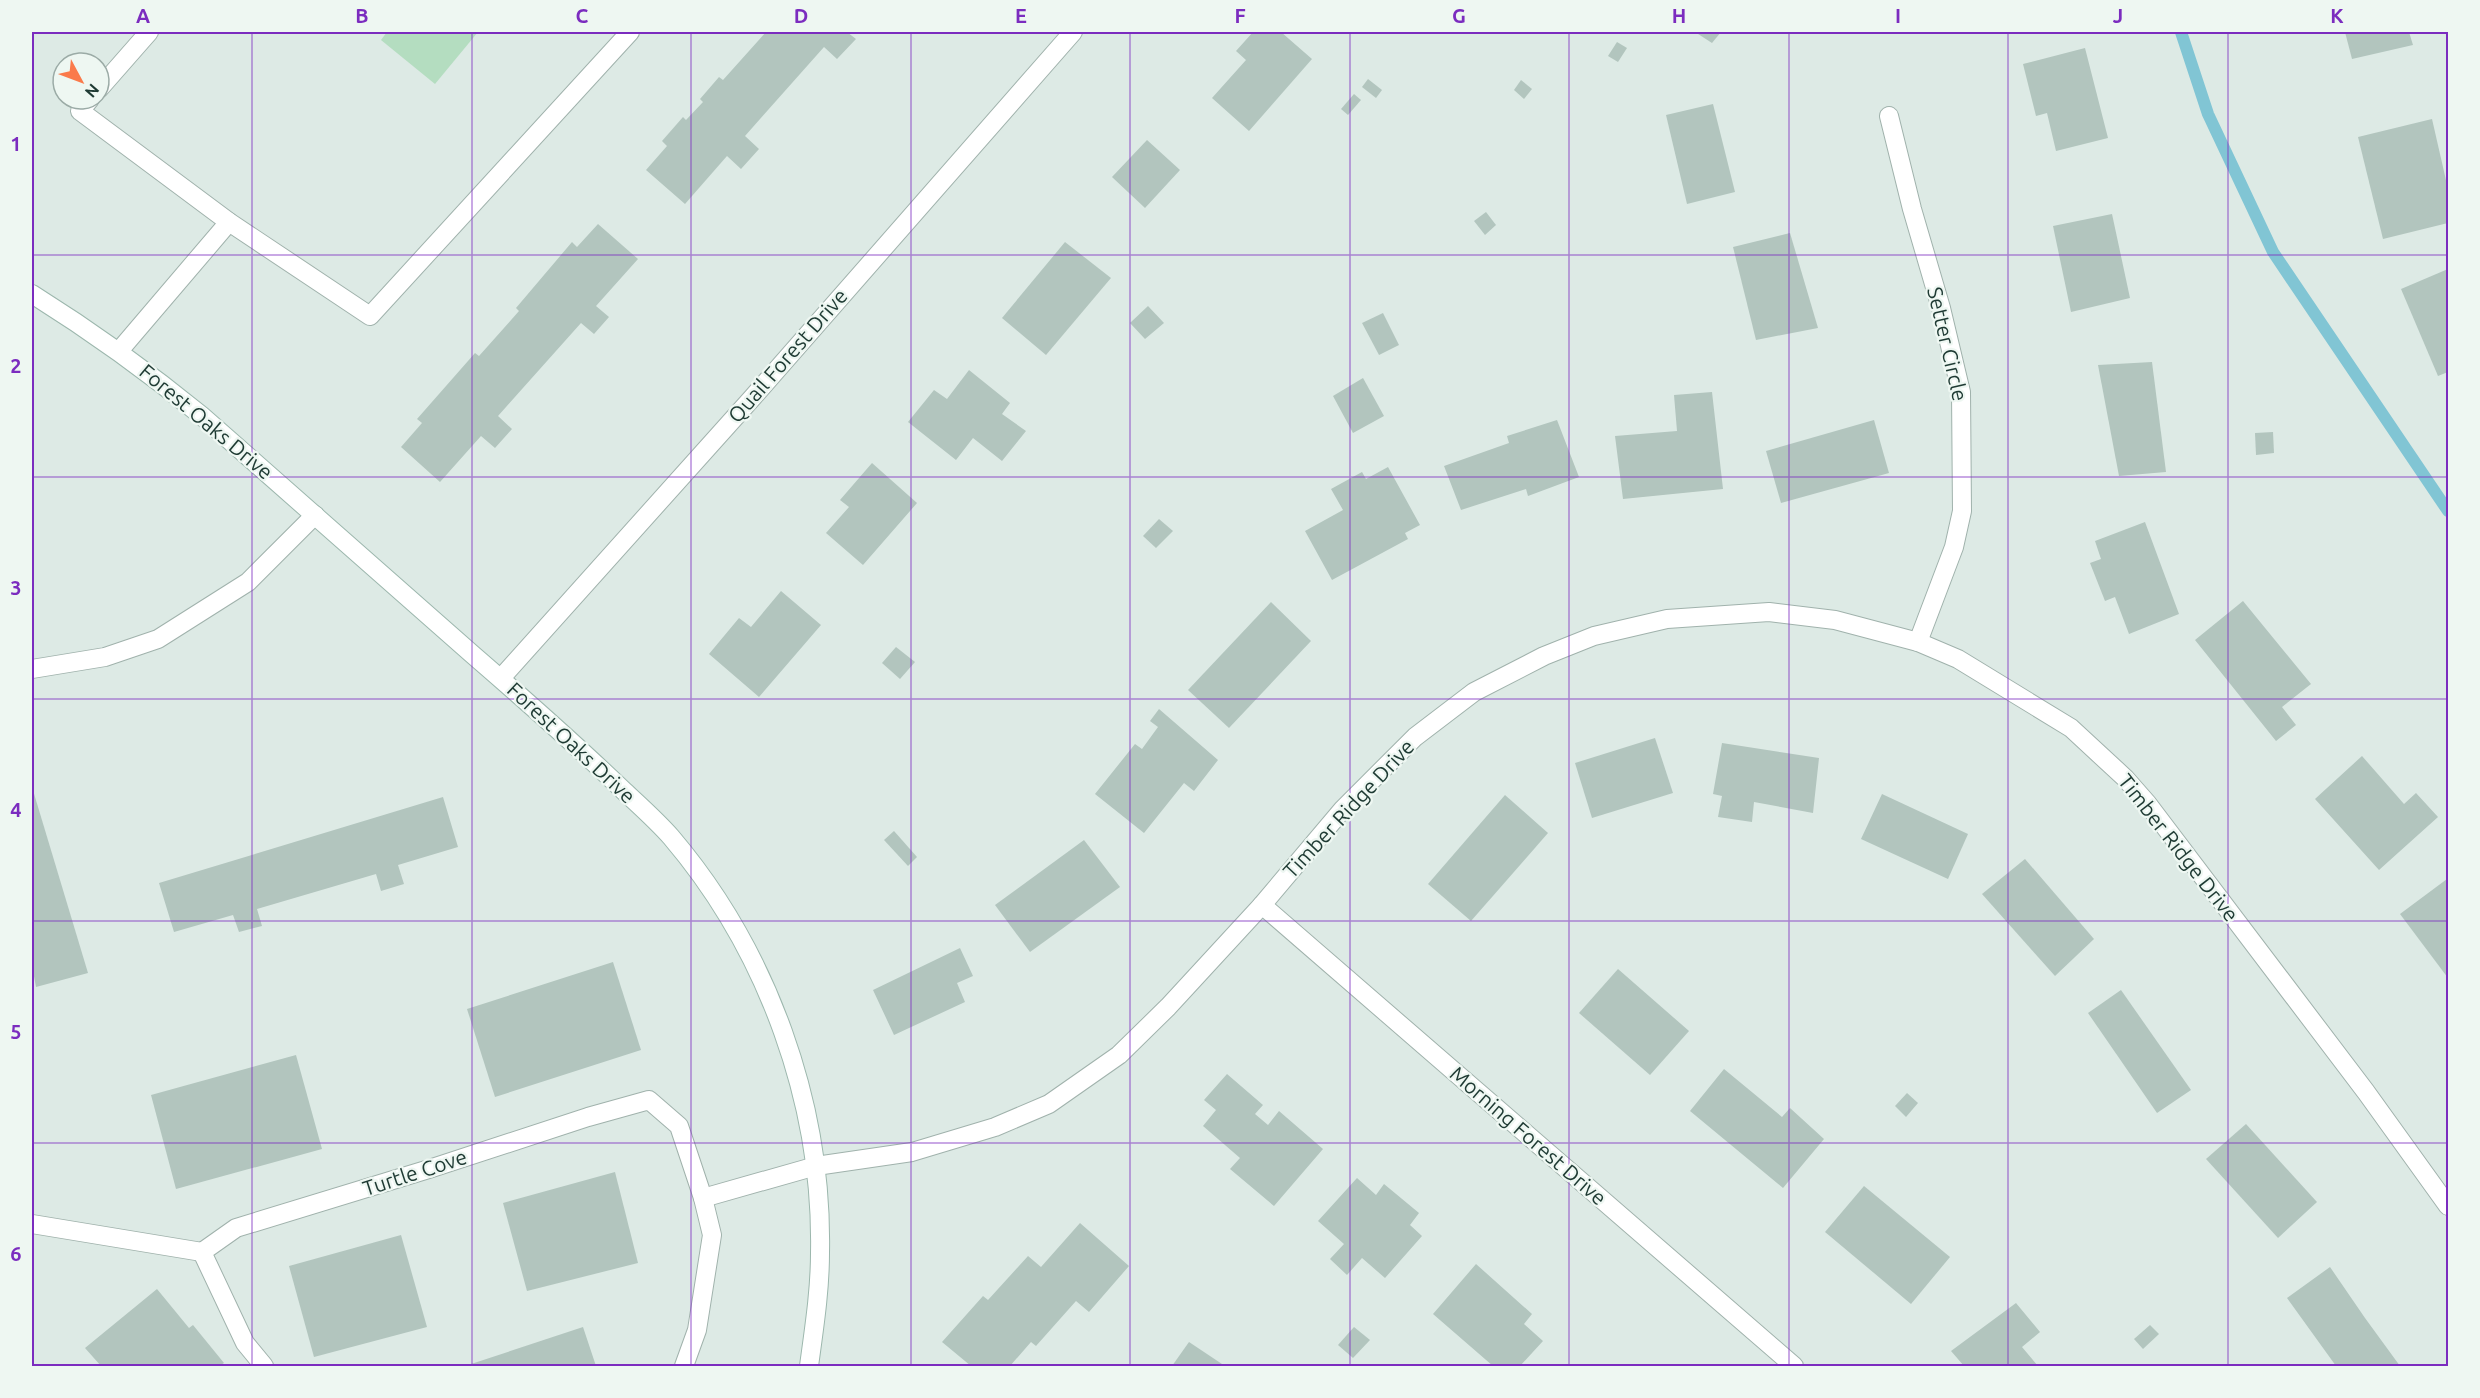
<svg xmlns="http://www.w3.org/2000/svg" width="2480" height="1398" font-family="Ubuntu,sans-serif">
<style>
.green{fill:#b4ddc0}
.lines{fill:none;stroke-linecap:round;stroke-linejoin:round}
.stream{stroke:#81c5d4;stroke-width:12}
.building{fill:#b2c5be}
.street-casing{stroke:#a0b2ac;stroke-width:20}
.secondary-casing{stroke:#9cb7ad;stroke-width:20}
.street{stroke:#fff;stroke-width:18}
.secondary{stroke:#fff;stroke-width:18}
.grid{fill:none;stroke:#7b2cbf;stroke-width:1.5;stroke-opacity:0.55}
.labels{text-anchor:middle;stroke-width:4.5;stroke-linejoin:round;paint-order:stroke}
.street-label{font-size:21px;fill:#1e3a33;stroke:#eef7f2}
.neatline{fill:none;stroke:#7b2cbf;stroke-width:2}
.grid-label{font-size:20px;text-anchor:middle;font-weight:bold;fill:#7b2cbf}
</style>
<rect width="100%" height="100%" fill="#ddeae5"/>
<polygon class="green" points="387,32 478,32 435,84 381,40"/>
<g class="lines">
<polyline class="stream" points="2181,32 2208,114 2273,252 2448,511"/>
</g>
<g class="building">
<polygon points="766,32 847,32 856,39 837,59 824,47 745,136 759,149 741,169 727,156 685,204 646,170 667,146 662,141 683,117 686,120 703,102 700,99 719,77 723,80"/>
<polygon points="1253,32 1281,32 1312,59 1249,131 1212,98 1246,60 1236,51"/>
<polygon points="1695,32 1721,32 1712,43"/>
<polygon points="2345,32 2409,32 2413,45 2352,59"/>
<polygon points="1617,42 1627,48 1618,62 1608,56"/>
<polygon points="2085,48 2108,138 2056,151 2047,113 2036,116 2023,64"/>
<polygon points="1368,79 1382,90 1376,98 1362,87"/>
<polygon points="1521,80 1532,89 1524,99 1514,90"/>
<polygon points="1354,94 1361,100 1348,115 1341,109"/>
<polygon points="1713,104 1735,192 1687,204 1666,115"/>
<polygon points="2432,119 2448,189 2448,223 2383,239 2358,137"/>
<polygon points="1147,140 1180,170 1145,208 1112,177"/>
<polygon points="1486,212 1496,225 1485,235 1474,221"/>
<polygon points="2112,214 2130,298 2071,312 2053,226"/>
<polygon points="598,224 638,259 596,306 609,317 594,334 581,323 498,416 512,429 495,448 481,436 440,482 401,447 422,423 417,419 475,353 479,356 519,311 516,308 572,242 577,247"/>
<polygon points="1790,233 1818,328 1756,340 1733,247"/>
<polygon points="1065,242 1111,278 1046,355 1002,318"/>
<polygon points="2448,269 2448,372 2438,376 2401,289"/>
<polygon points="1148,306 1164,323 1145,339 1130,323"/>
<polygon points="1383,313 1399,345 1379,355 1362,323"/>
<polygon points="2152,362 2166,472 2119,476 2098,365"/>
<polygon points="969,370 1010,403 1002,414 1026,431 1002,461 973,438 956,460 908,422 934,390 947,399"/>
<polygon points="1363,378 1384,416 1353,433 1333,396"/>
<polygon points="1712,392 1723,489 1623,499 1615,436 1677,431 1674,395"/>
<polygon points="1557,420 1579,477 1528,496 1526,489 1461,510 1444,466 1509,443 1507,436"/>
<polygon points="1874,420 1889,473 1781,503 1766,451"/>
<polygon points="2273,432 2274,453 2256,455 2255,433"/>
<polygon points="872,463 917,503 863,565 826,533 849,507 840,500"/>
<polygon points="1388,467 1420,525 1405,533 1408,539 1332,580 1305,531 1343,510 1331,489 1362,472 1366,479"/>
<polygon points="1159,519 1173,531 1156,548 1143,536"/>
<polygon points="2145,522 2179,614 2129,634 2115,597 2105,601 2090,563 2101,559 2095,541"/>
<polygon points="781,591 821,625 759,697 709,654 739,618 751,627"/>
<polygon points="2243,601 2311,684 2282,707 2296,725 2276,741 2195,640"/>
<polygon points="1271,602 1311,641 1229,728 1188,690"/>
<polygon points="896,647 915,662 900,679 882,663"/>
<polygon points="1159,709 1218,760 1194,791 1184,783 1144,833 1095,794 1135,744 1142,749 1158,727 1150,721"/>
<polygon points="1655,738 1673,793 1592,818 1575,763"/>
<polygon points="1722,743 1819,758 1813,813 1754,802 1752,822 1718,817 1722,796 1713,794"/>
<polygon points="2362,756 2404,804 2416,793 2438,817 2379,870 2315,799"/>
<polygon points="32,787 88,973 36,987 32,966"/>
<polygon points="1882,794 1968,834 1948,879 1861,839"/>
<polygon points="1505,795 1548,833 1471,921 1428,884"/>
<polygon points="443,797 458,847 398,865 404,884 381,891 376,874 257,909 262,926 239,932 233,915 174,932 159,883"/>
<polygon points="894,831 917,857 908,866 884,840"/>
<polygon points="1084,840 1120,887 1030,952 995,905"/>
<polygon points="2025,859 2094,939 2055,976 1982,894"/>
<polygon points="2447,879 2448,881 2448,978 2400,914"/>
<polygon points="960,948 973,976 957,983 965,1002 894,1035 873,990"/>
<polygon points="613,962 641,1050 495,1097 467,1009"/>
<polygon points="1618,969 1689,1031 1650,1075 1579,1013"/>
<polygon points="2121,990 2191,1090 2157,1113 2088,1013"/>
<polygon points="296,1055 322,1149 176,1189 151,1095"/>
<polygon points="1724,1069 1782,1117 1790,1108 1824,1139 1783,1188 1690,1111"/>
<polygon points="1227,1074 1263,1105 1255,1114 1268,1125 1279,1111 1323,1149 1274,1206 1230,1169 1240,1158 1203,1126 1216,1110 1204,1100"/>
<polygon points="1907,1093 1918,1103 1906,1117 1895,1106"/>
<polygon points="2246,1124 2317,1202 2278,1238 2206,1159"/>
<polygon points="615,1172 638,1263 527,1291 503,1203"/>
<polygon points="1357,1178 1376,1195 1384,1184 1419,1213 1410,1225 1422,1236 1385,1278 1362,1258 1347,1275 1330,1259 1344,1244 1318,1221"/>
<polygon points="1864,1186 1950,1257 1911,1304 1825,1232"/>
<polygon points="1080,1223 1129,1266 1089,1312 1076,1301 1036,1346 1031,1342 1010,1366 971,1366 942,1342 983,1296 988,1300 1028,1256 1041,1267"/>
<polygon points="401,1235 427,1327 314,1357 289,1266"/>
<polygon points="1476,1264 1532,1314 1524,1324 1543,1341 1520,1366 1493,1366 1433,1314"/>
<polygon points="2330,1267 2365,1318 2400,1366 2336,1366 2287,1298"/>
<polygon points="157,1289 189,1328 193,1325 224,1363 219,1366 101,1366 85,1348"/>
<polygon points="2016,1303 2040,1332 2022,1347 2038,1366 1964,1366 1951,1351"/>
<polygon points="2150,1325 2159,1334 2143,1349 2134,1339"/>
<polygon points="583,1327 596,1366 465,1366"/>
<polygon points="1354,1327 1370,1340 1353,1358 1338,1345"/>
<polygon points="1189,1342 1225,1366 1172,1366"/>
</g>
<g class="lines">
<g class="street-casing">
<g id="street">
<polyline points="99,89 149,32"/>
<polyline points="90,99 80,111 229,222 370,316 630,32"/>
<polyline points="1889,116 1912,209 1941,308 1961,392 1962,511 1954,547 1918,642"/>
<polyline points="119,351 229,222"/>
<polyline points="32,669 105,657 158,639 248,582 315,515"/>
<polyline points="501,678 753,397 1073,32"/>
<polyline points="1262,905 1794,1366"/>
<polyline points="703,1198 816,1166 912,1152 995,1127 1049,1104 1119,1055 1168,1007 1262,905 1343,809 1415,737 1474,692 1544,656 1594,636 1667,619 1769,612 1835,620 1918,642 1958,659 2071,728 2125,778 2147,803 2366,1092 2448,1206"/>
<polyline points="32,1224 202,1252"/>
<polyline points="264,1366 245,1343 202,1252 236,1228 429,1169 588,1117 649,1100 679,1126 703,1198 712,1235 697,1330 684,1366"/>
</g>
</g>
<g class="secondary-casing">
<path id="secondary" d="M32,294c59,37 115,77 170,122 90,79 180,159 270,238 52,45 103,90 152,137 16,15 33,30 47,46 97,114 152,267 149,416 0,38 -6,76 -11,113"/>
</g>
<use href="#street" class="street"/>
<use href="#secondary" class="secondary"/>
</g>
<path class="grid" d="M252,32v1334M472,32v1334M691,32v1334M911,32v1334M1130,32v1334M1350,32v1334M1569,32v1334M1789,32v1334M2008,32v1334M2228,32v1334M32,255h2416M32,477h2416M32,699h2416M32,921h2416M32,1143h2416"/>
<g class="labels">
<g class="street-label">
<text transform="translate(1947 344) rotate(77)" y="7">Setter Circle</text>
<text transform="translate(788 356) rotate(-49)" y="7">Quail Forest Drive</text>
<text transform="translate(206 422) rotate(40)" y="7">Forest Oaks Drive</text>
<text transform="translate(571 743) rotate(43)" y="7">Forest Oaks Drive</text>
<text transform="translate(1349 809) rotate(-47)" y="7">Timber Ridge Drive</text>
<text transform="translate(2178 848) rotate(52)" y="7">Timber Ridge Drive</text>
<text transform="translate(1528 1136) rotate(41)" y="7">Morning Forest Drive</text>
<text transform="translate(415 1173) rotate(-18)" y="7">Turtle Cove</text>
</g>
</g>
<rect width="2480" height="1398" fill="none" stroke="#eef7f2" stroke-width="66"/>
<g transform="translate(81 81) rotate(131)"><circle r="28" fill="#eef7f2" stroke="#9baba6" stroke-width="1.5"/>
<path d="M0-4.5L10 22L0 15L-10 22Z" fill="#fa7a4b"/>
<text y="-9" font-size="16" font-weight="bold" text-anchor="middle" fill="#1e3a33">N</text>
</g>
<rect x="33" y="33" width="2414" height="1332" class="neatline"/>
<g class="grid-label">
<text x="143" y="23">A</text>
<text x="362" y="23">B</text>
<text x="582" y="23">C</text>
<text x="801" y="23">D</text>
<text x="1021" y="23">E</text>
<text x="1240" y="23">F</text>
<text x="1459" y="23">G</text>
<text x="1679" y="23">H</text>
<text x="1898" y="23">I</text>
<text x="2118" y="23">J</text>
<text x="2337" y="23">K</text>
<text x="16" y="151">1</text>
<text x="16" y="373">2</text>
<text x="16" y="595">3</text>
<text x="16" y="817">4</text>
<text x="16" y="1039">5</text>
<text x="16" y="1261">6</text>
</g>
</svg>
